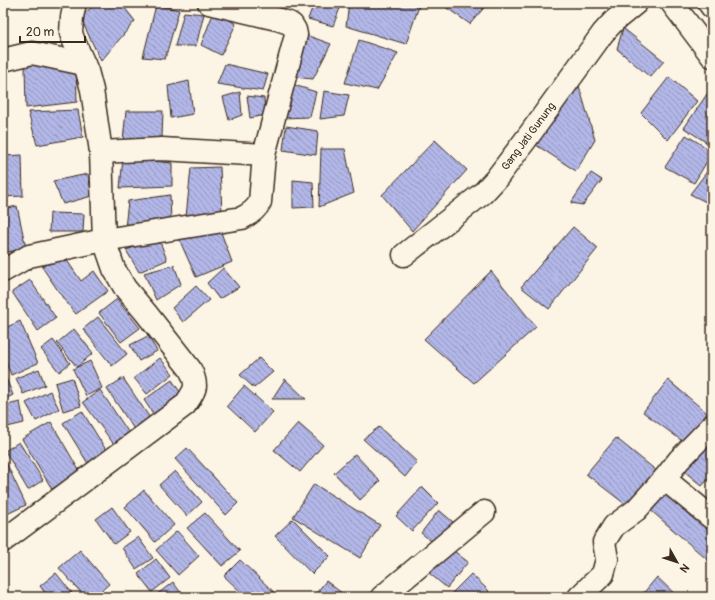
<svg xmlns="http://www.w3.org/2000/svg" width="715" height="600" font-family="Pangolin,sans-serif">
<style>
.building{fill:url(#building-back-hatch);stroke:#3b2a1e}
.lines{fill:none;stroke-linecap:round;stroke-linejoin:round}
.street-casing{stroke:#3b2a1e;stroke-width:25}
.secondary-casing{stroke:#3b2a1e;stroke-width:25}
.street{stroke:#fcf5e5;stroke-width:22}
.secondary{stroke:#fcf5e5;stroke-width:22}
.labels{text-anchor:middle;stroke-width:3.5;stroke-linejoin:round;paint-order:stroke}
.street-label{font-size:11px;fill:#3b2a1e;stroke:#fcf5e5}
</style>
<defs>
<pattern id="building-back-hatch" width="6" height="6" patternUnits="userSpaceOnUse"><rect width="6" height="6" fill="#b2b7e8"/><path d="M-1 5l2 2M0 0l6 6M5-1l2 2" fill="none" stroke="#9295bb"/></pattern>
</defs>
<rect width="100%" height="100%" fill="#fcf5e5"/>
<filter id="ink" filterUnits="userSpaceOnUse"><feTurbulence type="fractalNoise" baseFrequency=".025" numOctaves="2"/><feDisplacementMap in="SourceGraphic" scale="8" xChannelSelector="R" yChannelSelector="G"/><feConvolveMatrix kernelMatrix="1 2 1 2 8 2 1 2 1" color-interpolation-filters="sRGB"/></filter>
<g filter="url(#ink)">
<g class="building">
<polygon points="97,3 121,3 135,21 101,61 80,17"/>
<polygon points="314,3 342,3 333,26 308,19"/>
<polygon points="349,3 420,3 406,44 346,26"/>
<polygon points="442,3 488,3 470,24 441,4"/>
<polygon points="156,5 179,10 165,59 143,57"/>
<polygon points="214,11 236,24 221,55 201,45"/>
<polygon points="184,12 204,14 196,46 175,46"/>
<polygon points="623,28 664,61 650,77 617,49"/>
<polygon points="306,35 331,44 313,79 294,77"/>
<polygon points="359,40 398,53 377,90 345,83"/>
<polygon points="76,61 77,102 26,108 25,66"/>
<polygon points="225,64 268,74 263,91 217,84"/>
<polygon points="669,77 697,101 668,140 641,113"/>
<polygon points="577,79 595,140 576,171 533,143"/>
<polygon points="189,81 193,114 171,118 168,86"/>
<polygon points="291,84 316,92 310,117 281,118"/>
<polygon points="324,91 349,95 344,116 320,119"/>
<polygon points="240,92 242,115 229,120 223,97"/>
<polygon points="707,94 712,97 712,146 684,128"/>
<polygon points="247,96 264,98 265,115 250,118"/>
<polygon points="78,110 83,137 37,145 28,112"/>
<polygon points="126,111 163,111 162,137 123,141"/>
<polygon points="286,126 318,131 316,155 283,150"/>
<polygon points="686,135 712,151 712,153 694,183 665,167"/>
<polygon points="435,140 467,170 412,231 382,195"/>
<polygon points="321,149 345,149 354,193 319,207"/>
<polygon points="22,155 23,196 3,197 3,156"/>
<polygon points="123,158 172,163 172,186 120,188"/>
<polygon points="712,165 712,205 690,194"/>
<polygon points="220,167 222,213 186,217 191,168"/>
<polygon points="591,173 602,180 583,205 571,203"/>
<polygon points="88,174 92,196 63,204 53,181"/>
<polygon points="293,180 313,182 314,207 293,208"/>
<polygon points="170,195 171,221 125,228 128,201"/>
<polygon points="17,206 26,248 3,253 3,209"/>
<polygon points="50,213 84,214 83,232 49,232"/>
<polygon points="219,227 232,262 196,277 179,239"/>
<polygon points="573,227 598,248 549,309 521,287"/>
<polygon points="159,239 167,260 139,272 126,250"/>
<polygon points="62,253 81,281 94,271 108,291 76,314 67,303 67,304 42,267"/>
<polygon points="174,265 181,284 156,300 144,273"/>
<polygon points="223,268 239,287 219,299 207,283"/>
<polygon points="491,271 536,327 474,383 424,339"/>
<polygon points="30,280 56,318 38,331 12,292"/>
<polygon points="196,286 209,300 183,322 172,308"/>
<polygon points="117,299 140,328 121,342 99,313"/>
<polygon points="98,317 127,354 112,366 83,329"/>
<polygon points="20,321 38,363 11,375 3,355 3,329"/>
<polygon points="74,329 93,353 77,367 57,343"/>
<polygon points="148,336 157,351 139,361 130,345"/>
<polygon points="53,340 70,363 59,372 41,349"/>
<polygon points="160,358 173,374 147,394 134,378"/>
<polygon points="259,358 273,372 254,388 240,375"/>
<polygon points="90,361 102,388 86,396 73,369"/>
<polygon points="39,369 45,385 23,394 16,378"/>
<polygon points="3,371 13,395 3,400"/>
<polygon points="72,378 81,406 63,411 55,383"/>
<polygon points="123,378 154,424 138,435 107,389"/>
<polygon points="285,379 306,399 272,399"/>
<polygon points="172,380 182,395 154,415 144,400"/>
<polygon points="668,380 707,413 685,443 643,412"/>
<polygon points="244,386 273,412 255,432 227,406"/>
<polygon points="100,390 133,439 118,450 83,402"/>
<polygon points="50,391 59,409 36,421 26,403"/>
<polygon points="20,402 24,423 3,428 3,406"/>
<polygon points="82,411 111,458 92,470 63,423"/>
<polygon points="51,422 80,472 52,489 22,439"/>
<polygon points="298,423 323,445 300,472 274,450"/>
<polygon points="379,427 417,462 405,477 363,439"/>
<polygon points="616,438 663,476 634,511 586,474"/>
<polygon points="712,440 712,475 702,486 684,471"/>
<polygon points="19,442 43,480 28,490 5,451"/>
<polygon points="187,448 238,503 226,515 175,459"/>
<polygon points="355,454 380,481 360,500 334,473"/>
<polygon points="3,456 26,505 7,514 3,506"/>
<polygon points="175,471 202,502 187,516 159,485"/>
<polygon points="314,484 380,525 360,558 293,517"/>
<polygon points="667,485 712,528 712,562 711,563 647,507"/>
<polygon points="422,487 438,503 412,531 396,516"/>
<polygon points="144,490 174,525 155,542 125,507"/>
<polygon points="112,507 130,532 114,544 96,519"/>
<polygon points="439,510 453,522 435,544 421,533"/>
<polygon points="205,513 240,551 222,566 187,528"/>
<polygon points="293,519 330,556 312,574 275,536"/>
<polygon points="177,531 199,556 178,575 156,550"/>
<polygon points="138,537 153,558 136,569 122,548"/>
<polygon points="450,548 468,562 447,588 429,573"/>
<polygon points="80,550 109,584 94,597 85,597 59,568"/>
<polygon points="156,559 170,578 152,592 138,574"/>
<polygon points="240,560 279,597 246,597 224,576"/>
<polygon points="56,573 72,593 66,597 48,597 40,586"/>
<polygon points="471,574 489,591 484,597 456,597 452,593"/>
<polygon points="657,577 678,597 643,597 641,596"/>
<polygon points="326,581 347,597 313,597"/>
<polygon points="173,582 184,597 156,597 155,596"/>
</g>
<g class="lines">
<g class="street-casing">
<g id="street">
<polyline points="3,60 32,53 84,64"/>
<polyline points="101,152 162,149 264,155"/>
<polyline points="404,255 483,193 496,179 527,138 603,33 614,21 636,3"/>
<polyline points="3,271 29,256 104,240 101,152 92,90 87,71 73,39 71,33 72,17 75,3"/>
<polyline points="665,478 673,486 712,518"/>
<path d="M3,541l182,-136c10,-15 14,-18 5,-36l-44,-56 -21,-25 -11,-19 -10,-29 138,-22c8,-4 14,-8 18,-16l4,-47 32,-120 -1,-5 -3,-5 -3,-2 -12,-4 -68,-16"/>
<polyline points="382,597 484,512"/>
<polyline points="579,597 603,574 607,559 604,542 614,526 636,510 665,478 679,460 712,426"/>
</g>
</g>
<g class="secondary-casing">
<g id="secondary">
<polyline points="672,3 712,56"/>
<polyline points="709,3 712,7"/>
</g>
</g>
<use href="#street" class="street"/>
<use href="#secondary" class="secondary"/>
</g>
</g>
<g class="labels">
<g class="street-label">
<text transform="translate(528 136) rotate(-53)" y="4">Gang Jati Gunung</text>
</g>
</g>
<rect width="715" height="600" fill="none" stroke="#fcf5e5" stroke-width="16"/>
<rect x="8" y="8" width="699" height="584" fill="none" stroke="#3b2a1e" stroke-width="1.5" filter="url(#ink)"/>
<g transform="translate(677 562) rotate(129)" stroke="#fcf5e5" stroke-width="3" paint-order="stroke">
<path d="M0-3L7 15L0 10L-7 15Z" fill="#3b2a1e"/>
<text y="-6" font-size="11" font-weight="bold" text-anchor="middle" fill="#3b2a1e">N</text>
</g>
<path d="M20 36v6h65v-6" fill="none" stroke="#3b2a1e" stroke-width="2"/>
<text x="26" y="36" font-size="12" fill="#3b2a1e" stroke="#fcf5e5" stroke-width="3" paint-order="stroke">20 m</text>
</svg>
